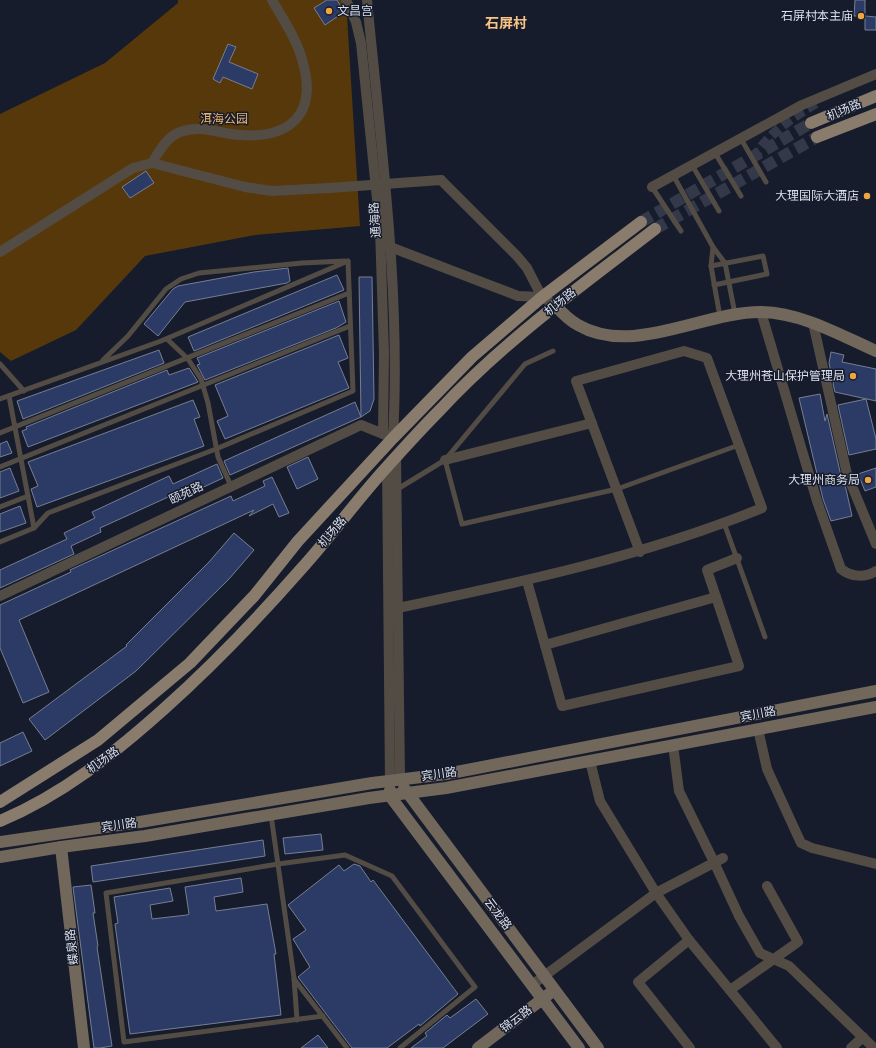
<svg xmlns="http://www.w3.org/2000/svg" width="876" height="1048" font-family="Overpass,'Noto Sans SC',sans-serif">
<style>
.green{fill:#57380b}
.building{fill:#2c3b66;stroke:#767e92}
.lines{fill:none;stroke-linecap:round;stroke-linejoin:round}
.street-tunnel{stroke:#333948;stroke-width:10;stroke-dasharray:10 5;stroke-linecap:butt}
.primary-tunnel{stroke:#333948;stroke-width:12;stroke-dasharray:12 6;stroke-linecap:butt}
.lane{stroke:#534c45;stroke-width:5}
.street{stroke:#534c45;stroke-width:10}
.secondary{stroke:#71675b;stroke-width:12}
.primary{stroke:#897c6d;stroke-width:12}
.street-bridge{stroke:#534c45;stroke-width:10}
.poi-dot{fill:#f0a63f;stroke:#161c2c;stroke-width:1.5}
.labels{text-anchor:middle;stroke-width:3;stroke-linejoin:round;paint-order:stroke}
.poi-label{font-size:12px;fill:#dadfea;stroke:#161c2c;text-anchor:end}
.street-label{font-size:12px;fill:#dadfea;stroke:#161c2c}
.park-label{font-size:12px;fill:#eab36f;stroke:#161c2c}
.quarter-label{font-size:14px;font-weight:bold;fill:#f8c384;stroke:#161c2c}
</style>
<rect width="100%" height="100%" fill="#161c2c"/>
<polygon class="green" points="178,0 346,0 360,226 255,235 145,256 76,330 11,361 0,352 0,114 105,63 178,3"/>
<g class="building">
<polygon points="327,0 337,0 344,12 325,25 314,8"/>
<polygon points="855,0 865,0 865,16 854,16"/>
<polygon points="865,16 876,17 876,30 865,30"/>
<polygon points="228,44 236,47 229,62 258,74 252,89 223,77 220,83 213,79"/>
<polygon points="146,171 154,183 130,198 122,187"/>
<polygon points="288,268 290,281 287,283 185,302 158,336 144,324 173,289 178,286 254,272"/>
<polygon points="337,275 344,290 194,351 188,337"/>
<polygon points="359,277 372,277 374,399 370,411 361,417"/>
<polygon points="339,301 346,322 336,328 205,380 197,365 200,364 197,358"/>
<polygon points="339,335 348,358 338,362 349,388 225,439 217,421 228,416 215,385"/>
<polygon points="159,350 164,363 23,419 17,401"/>
<polygon points="831,352 844,355 842,362 876,369 876,401 835,392 833,384 835,377 832,377 829,363"/>
<polygon points="189,368 198,382 28,447 22,431 27,429 26,427 167,370 169,375"/>
<polygon points="820,394 825,421 827,414 841,476 846,489 852,516 831,521 823,499 799,398"/>
<polygon points="866,399 876,439 876,449 849,455 838,405"/>
<polygon points="193,400 200,417 194,419 204,446 37,507 31,489 38,486 28,462"/>
<polygon points="355,402 361,417 230,475 224,461"/>
<polygon points="7,441 12,453 0,457 0,444"/>
<polygon points="308,457 318,479 297,489 287,467"/>
<polygon points="217,464 223,478 180,498 177,493 100,528 101,532 71,546 74,554 0,588 0,570 67,539 64,533 95,518 92,512 169,476 173,484"/>
<polygon points="10,468 19,491 0,498 0,472"/>
<polygon points="876,468 876,487 865,491 858,474"/>
<polygon points="272,477 289,513 279,517 273,504 249,516 254,510 19,620 49,692 23,703 0,648 0,605 71,572 70,570 231,496 233,501 265,486 263,481"/>
<polygon points="20,506 26,523 0,532 0,514"/>
<polygon points="234,533 254,550 229,579 136,671 45,740 29,719 127,646 126,645 209,562"/>
<polygon points="23,732 32,751 0,766 0,743"/>
<polygon points="321,834 323,850 285,854 283,838"/>
<polygon points="263,840 265,856 93,882 91,866"/>
<polygon points="354,864 360,866 371,882 373,880 458,994 420,1026 419,1024 387,1048 352,1048 298,977 310,967 293,939 306,930 288,905 339,865 344,871"/>
<polygon points="241,878 243,892 214,897 216,911 267,904 276,954 274,954 281,1015 130,1034 115,924 118,923 114,897 170,888 173,901 150,905 152,919 187,915 189,914 185,887"/>
<polygon points="91,885 95,913 93,913 98,946 97,947 112,1046 100,1048 94,1048 73,887"/>
<polygon points="476,999 488,1014 443,1048 411,1048 427,1036 425,1033 447,1015 450,1018"/>
<polygon points="318,1035 328,1048 301,1048"/>
</g>
<g class="lines">
<path class="street-tunnel" d="M753,159c16,-26 40,-43 67,-58"/>
<g class="primary-tunnel">
<polyline points="641,222 811,123"/>
<polyline points="655,229 817,137"/>
</g>
<g class="lane">
<polyline points="741,139 766,182"/>
<polyline points="715,153 741,196"/>
<polyline points="692,165 719,211"/>
<polyline points="673,175 713,247 711,266 720,317"/>
<polyline points="652,187 681,231"/>
<polyline points="713,247 725,263 735,314"/>
<polyline points="711,266 763,256 767,274 714,285"/>
<polyline points="167,339 188,359 201,379 208,403 218,457 231,486"/>
<polyline points="553,351 525,364 445,460 462,524 617,489 739,445"/>
<polyline points="103,360 128,336 166,289 181,279 199,273 302,263 345,261"/>
<polyline points="0,364 24,391"/>
<polyline points="9,396 34,528"/>
<polyline points="0,399 161,341 348,261"/>
<polyline points="0,433 349,293"/>
<polyline points="0,467 350,326"/>
<polyline points="396,490 445,460"/>
<polyline points="0,507 28,496"/>
<polyline points="724,523 765,637"/>
<polyline points="0,542 34,528 48,513 216,449 353,391 348,261"/>
<polyline points="271,815 294,978 297,1020"/>
<polyline points="294,979 347,1048"/>
<polyline points="323,1016 124,1042 106,893 278,864 345,855 392,876 475,987 400,1048"/>
</g>
<g class="street">
<polyline points="346,0 356,22 361,43 380,228 384,353 383,434"/>
<path d="M152,163c7,-12 15,-26 28,-31 21,-8 40,2 60,3 51,4 77,-22 63,-72 -5,-22 -20,-44 -31,-63"/>
<polyline points="441,180 517,256 527,268 542,297 555,305"/>
<polyline points="652,187 802,105 876,74"/>
<polyline points="385,245 518,296 542,297"/>
<polyline points="0,252 133,168 152,163 245,187 272,191 329,188"/>
<path d="M761,312l56,189 24,68c10,8 24,9 35,2"/>
<polyline points="813,323 847,474 876,544"/>
<polyline points="396,457 400,780"/>
<polyline points="445,460 592,423"/>
<polyline points="387,467 390,781"/>
<polyline points="527,581 562,706 739,666 707,570 737,558"/>
<path d="M0,596l361,-171 32,13c8,-146 -12,-292 -26,-438"/>
<path d="M398,608c124,-26 246,-52 364,-100l-55,-150 -23,-7 -108,30 64,171"/>
<polyline points="545,645 716,597"/>
<polyline points="758,729 767,769 801,843 812,848 876,864"/>
<polyline points="673,745 679,791 714,862 739,916 760,953 789,966 874,1048"/>
<polyline points="590,761 600,801 656,893 689,940 777,1048"/>
<polyline points="689,940 638,982 690,1048"/>
<polyline points="532,985 656,893 723,858"/>
<polyline points="730,990 798,942 767,886"/>
<polyline points="851,1048 863,1037"/>
</g>
<g class="secondary">
<path d="M555,305c7,8 14,15 23,20 55,32 126,-14 184,-13 40,1 78,23 114,39"/>
<polyline points="404,788 598,1048"/>
<polyline points="390,790 390,796 579,1048"/>
<polyline points="0,842 140,822 372,783 446,774 876,691"/>
<polyline points="61,847 84,1048"/>
<polyline points="0,857 61,847 145,836 369,798 446,788 876,707"/>
<polyline points="478,1048 549,994"/>
</g>
<g class="primary">
<polyline points="811,123 876,96"/>
<polyline points="817,137 876,114"/>
<polyline points="0,802 98,740 190,663 254,596 298,541 393,438 472,357 542,297 641,222"/>
<path d="M0,821c62,-26 115,-68 165,-113 49,-44 94,-91 137,-140 29,-32 54,-67 83,-99 18,-20 36,-40 55,-59 64,-69 141,-124 215,-181"/>
</g>
<polyline class="street-bridge" points="329,188 441,180"/>
</g>
<g class="poi-dot">
<circle cx="329" cy="11" r="4"/>
<circle cx="861" cy="16" r="4"/>
<circle cx="867" cy="196" r="4"/>
<circle cx="853" cy="376" r="4"/>
<circle cx="868" cy="480" r="4"/>
</g>
<g class="labels">
<g class="poi-label">
<text x="337" y="15" text-anchor="start">文昌宫</text>
<text x="853" y="20">石屏村本主庙</text>
<text x="859" y="200">大理国际大酒店</text>
<text x="845" y="380">大理州苍山保护管理局</text>
<text x="860" y="484">大理州商务局</text>
</g>
<g class="street-label">
<text transform="translate(844 110) rotate(-23)" y="4">机场路</text>
<text transform="translate(375 220) rotate(-94)" y="4">通海路</text>
<text transform="translate(560 302) rotate(-39)" y="4">机场路</text>
<text transform="translate(186 493) rotate(-25)" y="4">颐苑路</text>
<text transform="translate(332 532) rotate(-50)" y="4">机场路</text>
<text transform="translate(758 714) rotate(-11)" y="4">宾川路</text>
<text transform="translate(103 760) rotate(-36)" y="4">机场路</text>
<text transform="translate(439 774) rotate(-8)" y="4">宾川路</text>
<text transform="translate(119 825) rotate(-8)" y="4">宾川路</text>
<text transform="translate(498 914) rotate(53)" y="4">云龙路</text>
<text transform="translate(72 947) rotate(-96)" y="4">蝶泉路</text>
<text transform="translate(516 1019) rotate(-37)" y="4">锦云路</text>
</g>
<g class="park-label">
<text x="224" y="123">洱海公园</text>
</g>
<g class="quarter-label">
<text x="506" y="28">石屏村</text>
</g>
</g>
</svg>
